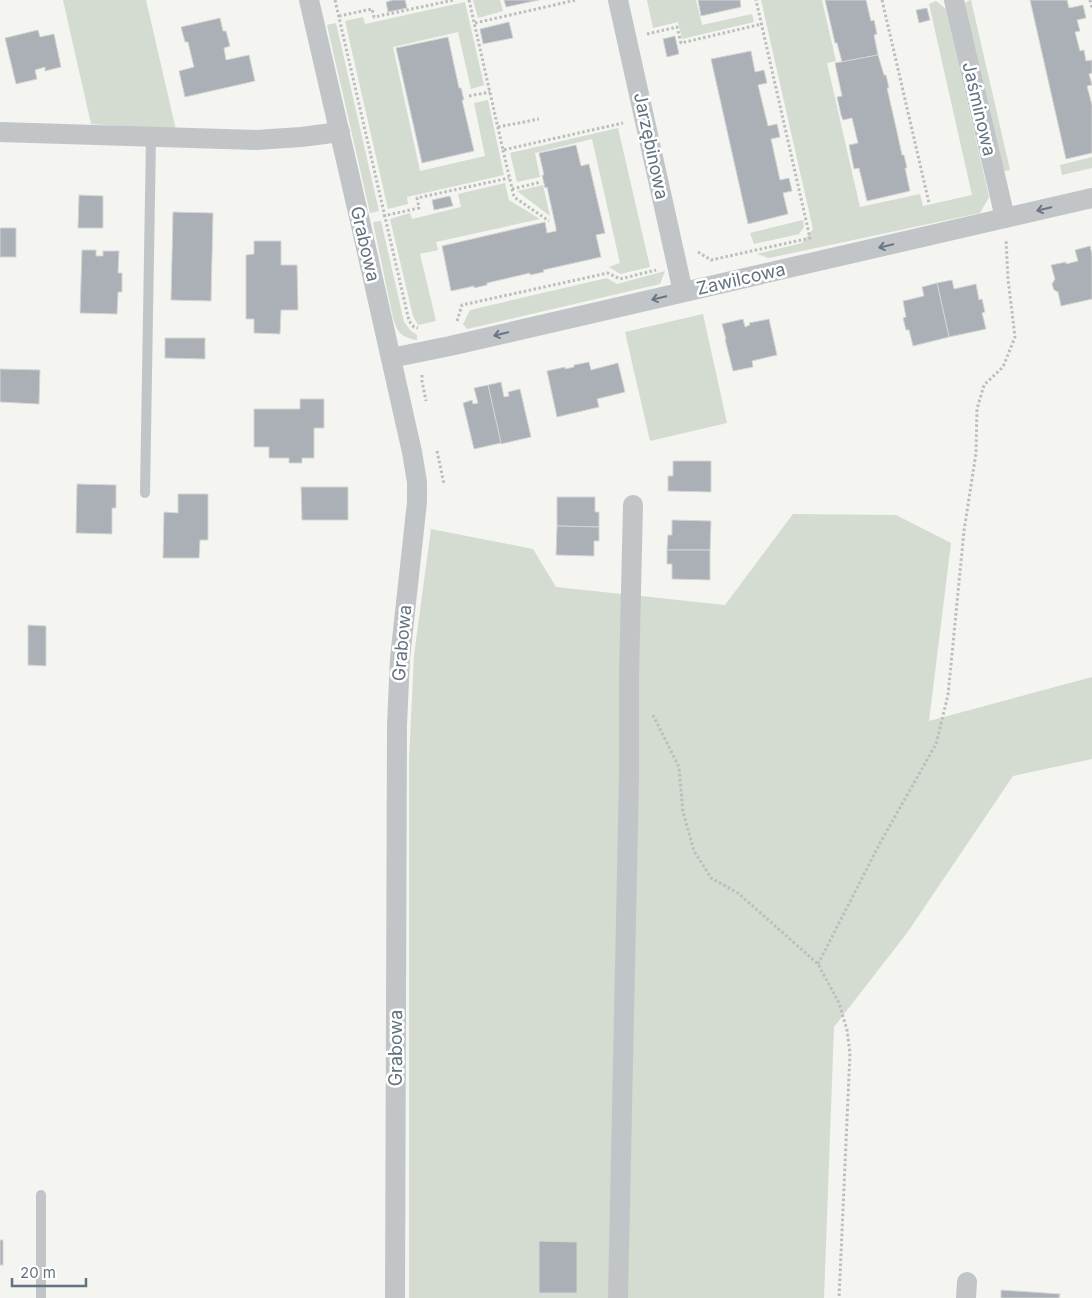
<svg xmlns="http://www.w3.org/2000/svg" width="1092" height="1298" font-family="Inter,sans-serif">
<style>
.green{fill:#d4dbd1}
.building{fill:#aab0b6;stroke:#d5d5d3}
.lines{fill:none;stroke-linecap:round;stroke-linejoin:round}
.path{stroke:#bbbdbf;stroke-width:3;stroke-dasharray:2.5 2.5;stroke-linecap:butt}
.service{stroke:#c2c5c8;stroke-width:10}
.minor{stroke:#c2c5c8;stroke-width:20}
.oneway{stroke:#697684}
.labels{text-anchor:middle;stroke-width:5;stroke-linejoin:round;paint-order:stroke}
.street-label{font-size:18px;fill:#647280;stroke:#fff}
</style>
<rect width="100%" height="100%" fill="#f4f4f0"/>
<g class="green">
<polygon points="63,0 146,0 176,130 91,124"/>
<polygon points="473,0 500,0 503,11 478,18"/>
<polygon points="647,0 696,0 702,25 752,14 754,22 682,39 678,22 653,28"/>
<polygon points="761,0 822,0 836,61 827,63 860,207 920,194 923,206 972,195 929,4 936,1 946,9 989,197 980,213 769,258 757,254 802,243 813,229"/>
<polygon points="970,0 971,0 1010,170 1004,171 965,3"/>
<polygon points="465,2 484,85 471,89 458,32 393,47 420,171 485,156 474,103 488,100 504,175 407,197 408,204 388,209 345,21 363,17 365,24"/>
<polygon points="336,23 379,211 370,213 327,25"/>
<polygon points="618,128 650,267 620,274 609,267 620,263 592,139 535,153 540,177 517,182 510,153"/>
<polygon points="1092,157 1092,168 1062,175 1060,165"/>
<polygon points="505,183 509,200 540,219 436,242 438,250 420,254 436,321 418,325 413,316 390,219 410,213 412,219 461,207 458,194"/>
<polygon points="543,185 550,216 517,191"/>
<polygon points="803,220 804,227 799,234 754,244 750,233"/>
<path d="M381,221l23,101 7,9 6,4v5c-16,-3 -19,-7 -24,-22l-20,-96z"/>
<polygon points="665,271 660,284 467,329 463,324 470,310 607,278 617,284"/>
<polygon points="703,314 727,423 650,441 625,332"/>
<polygon points="793,514 896,515 951,543 929,721 1092,677 1092,759 1013,776 907,933 834,1027 824,1298 409,1298 409,760 414,655 431,529 533,549 556,587 725,605"/>
</g>
<g class="building">
<polygon points="393,0 405,0 407,8 388,12 386,2"/>
<polygon points="504,0 539,0 506,7"/>
<polygon points="698,0 740,0 741,7 701,16"/>
<polygon points="825,0 866,0 871,21 874,20 877,34 874,35 878,55 842,62 837,43 835,43"/>
<polygon points="1030,0 1067,0 1069,8 1083,5 1086,18 1077,20 1080,31 1075,32 1080,51 1084,50 1086,61 1092,60 1092,73 1089,74 1092,85 1087,86 1092,105 1092,153 1066,159"/>
<polygon points="927,8 930,20 919,23 916,10"/>
<polygon points="220,18 223,31 226,31 230,46 224,48 226,60 249,55 255,81 185,97 179,71 194,67 188,42 185,42 181,27"/>
<polygon points="509,22 513,38 483,44 480,29"/>
<polygon points="38,30 40,37 54,34 61,67 45,71 45,67 35,70 37,79 16,84 5,38"/>
<polygon points="675,36 679,54 667,57 663,39"/>
<polygon points="448,37 459,88 461,88 464,100 462,100 474,151 422,163 396,48"/>
<polygon points="751,51 755,72 764,70 767,83 758,85 768,126 777,124 780,137 771,139 780,180 789,178 792,191 783,193 788,214 748,224 711,59"/>
<polygon points="878,55 884,75 886,75 889,88 887,88 897,132 902,155 904,155 907,168 905,168 910,191 867,201 859,168 854,169 849,145 858,143 852,118 843,120 841,115 837,97 842,96 835,63"/>
<polygon points="576,145 581,166 589,164 605,233 596,235 601,257 543,270 544,272 530,275 530,273 487,283 487,285 474,288 474,286 451,291 442,246 545,222 547,233 556,231 556,228 547,187 545,188 542,175 544,175 539,153"/>
<polygon points="79,195 103,196 103,228 78,228"/>
<polygon points="450,196 453,206 434,210 432,200"/>
<polygon points="173,212 213,213 211,301 171,300"/>
<rect x="0" y="228" width="16" height="29"/>
<polygon points="254,241 281,241 281,265 297,265 298,310 281,310 280,334 254,333 254,319 246,319 246,255 254,254"/>
<polygon points="1090,246 1092,254 1092,299 1061,306 1058,292 1054,290 1052,284 1055,279 1051,265 1066,262 1066,264 1078,261 1075,250"/>
<polygon points="82,250 96,250 96,256 103,256 103,251 119,251 118,273 122,273 122,292 118,292 117,314 80,313"/>
<polygon points="952,280 954,289 976,284 979,300 982,299 985,312 982,313 986,329 949,337 937,283"/>
<polygon points="937,283 949,337 913,346 909,330 906,330 903,318 906,317 903,301 924,296 922,287"/>
<polygon points="743,319 745,327 750,325 749,323 769,319 777,355 752,361 753,367 733,371 725,339 726,339 722,324"/>
<polygon points="165,338 205,338 205,359 165,358"/>
<polygon points="589,362 591,370 618,363 625,392 597,399 599,407 557,417 547,371 565,367 565,369 574,367 574,365"/>
<polygon points="0,369 40,370 39,404 0,402"/>
<polygon points="501,382 504,397 509,396 508,392 520,389 531,437 501,444 488,385"/>
<polygon points="488,385 501,443 474,449 463,403 472,400 473,404 478,403 474,388"/>
<polygon points="300,399 324,399 324,428 314,428 314,458 302,458 302,463 289,463 289,458 269,458 269,447 254,447 254,409 300,409"/>
<polygon points="673,461 711,461 711,492 668,491 668,476 673,476"/>
<polygon points="77,484 116,485 116,508 112,508 112,534 76,533"/>
<polygon points="301,487 348,487 348,520 302,520"/>
<polygon points="178,494 208,494 208,540 200,540 199,558 163,558 164,512 178,513"/>
<polygon points="557,497 595,497 595,512 599,512 599,527 557,526"/>
<polygon points="672,520 711,521 710,550 667,550 668,535 672,535"/>
<polygon points="557,526 599,527 599,541 594,541 594,556 556,555"/>
<polygon points="667,550 710,550 710,580 672,579 672,564 667,564"/>
<polygon points="28,625 46,626 46,666 28,665"/>
<rect x="0" y="1240" width="3" height="25"/>
<polygon points="539,1241 577,1242 577,1293 539,1293"/>
<polygon points="1001,1290 1060,1294 1059,1298 1001,1298"/>
</g>
<g class="lines">
<g class="path">
<polyline points="335,0 409,321 414,327 418,328"/>
<polyline points="469,0 503,150 623,123"/>
<polyline points="882,0 929,203"/>
<polyline points="1090,0 1092,8"/>
<polyline points="339,16 372,9 374,17 454,0"/>
<polyline points="475,23 576,0"/>
<polyline points="647,34 677,27 681,43 762,24"/>
<polyline points="469,96 490,92"/>
<polyline points="498,127 539,119"/>
<polyline points="503,150 514,197 549,221"/>
<polyline points="512,189 541,182"/>
<polyline points="383,216 419,208 417,198 509,178"/>
<polyline points="698,252 711,260 810,238 756,0"/>
<polyline points="457,321 462,305 608,273 620,279 656,270"/>
<polyline points="422,375 422,381 426,401"/>
<polyline points="437,451 444,484"/>
<polyline points="653,715 679,767 683,812 694,851 711,878 738,893 818,964 839,1003 847,1030 850,1053 839,1298"/>
<polyline points="818,964 880,843 936,744 948,695 964,531 976,453 977,409 984,385 1003,367 1015,337 1008,279 1006,239"/>
</g>
<g class="service">
<polyline points="145,493 151,137"/>
<polyline points="41,1195 41,1298"/>
</g>
<g class="minor">
<polyline points="309,0 360,221 412,452 417,482 417,502 400,658 397,725 395,1298"/>
<polyline points="618,0 683,292"/>
<polyline points="954,0 1005,218"/>
<polyline points="0,132 256,140 301,137 340,132"/>
<polyline points="391,358 450,346 1092,198"/>
<polyline points="618,1298 629,778 629,677 633,505"/>
<polyline points="966,1298 967,1282"/>
</g>
</g>
<defs><path id="oneway-shaft" d="M-6 0H5M1.5-3L5.5 0L1.5 3" fill="none" stroke-width="1.6" stroke-linecap="round" stroke-linejoin="round" transform="scale(1.25)"/></defs>
<g class="oneway">
<use href="#oneway-shaft" transform="translate(1044 209) rotate(167)"/>
<use href="#oneway-shaft" transform="translate(886 246) rotate(167)"/>
<use href="#oneway-shaft" transform="translate(659 298) rotate(167)"/>
<use href="#oneway-shaft" transform="translate(501 334) rotate(167)"/>
</g>
<g class="labels">
<g class="street-label">
<text transform="translate(979 109) rotate(77)" y="6">Jaśminowa</text>
<text transform="translate(651 146) rotate(78)" y="6">Jarzębinowa</text>
<text transform="translate(365 244) rotate(77)" y="6">Grabowa</text>
<text transform="translate(741 279) rotate(-13)" y="6">Zawilcowa</text>
<text transform="translate(402 643) rotate(-85)" y="6">Grabowa</text>
<text transform="translate(396 1048) rotate(-90)" y="6">Grabowa</text>
</g>
</g>
<path d="M12 1278v8h74v-8" fill="none" stroke="#647280" stroke-width="2.5"/>
<text x="20" y="1278" font-size="15" fill="#647280" stroke="#ffffff" stroke-width="4" paint-order="stroke">20 m</text>
</svg>
